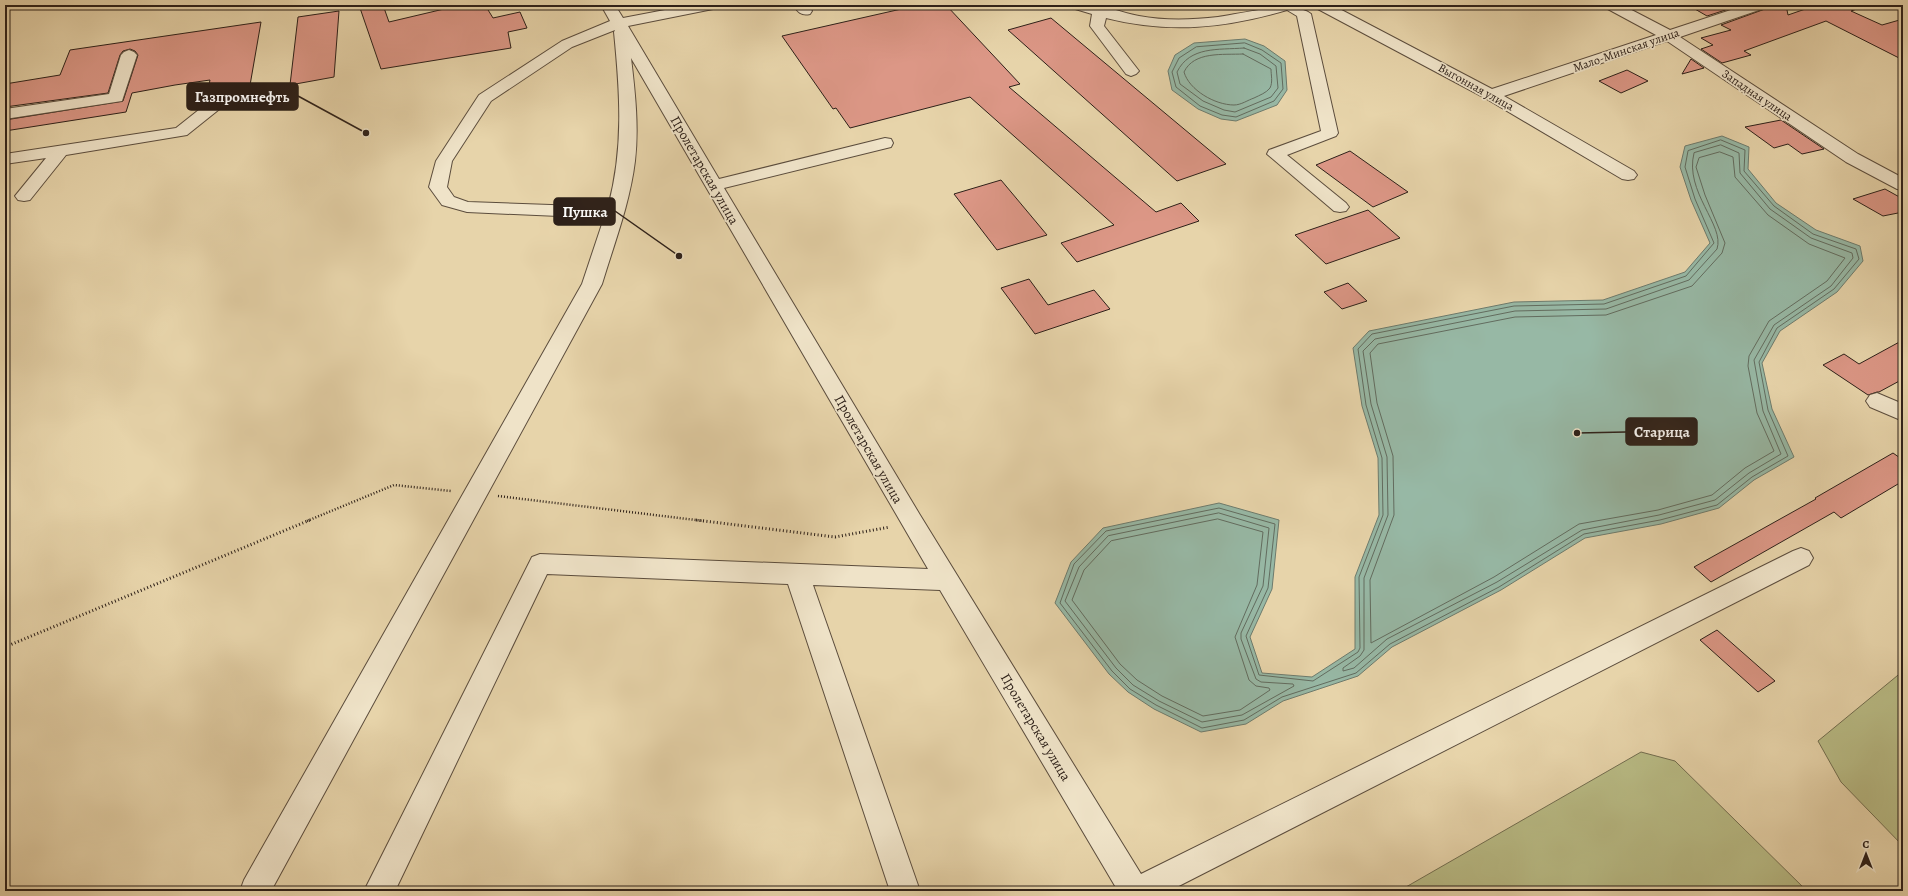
<svg xmlns="http://www.w3.org/2000/svg" width="1908" height="896" font-family="Alegreya,serif">
<style>
.green{fill:#b9bc86;stroke:#736e50}
.water{fill:#97b8a5;stroke:#6d7b6d}
.lines{fill:none;stroke-linecap:round;stroke-linejoin:round}
.shore{stroke:#626c5f;stroke-width:1}
.building{fill:#dc9786;stroke:#2d2019}
.minor-casing{stroke:#5c4d3d;stroke-width:2}
.path-far1{stroke:#2d2019;stroke-width:2.5;stroke-dasharray:1 2;stroke-linecap:butt}
.path{stroke:#2d2019;stroke-width:3;stroke-dasharray:1 2.5;stroke-linecap:butt}
.minor{fill:#efe3c8;fill-rule:evenodd}
.labels{text-anchor:middle;stroke-width:3.5;stroke-linejoin:round;paint-order:stroke}
.far-street-label{font-size:12px;fill:#2d2019;stroke:#efe3c8}
.street-label{font-size:14px;fill:#2d2019;stroke:#efe3c8}
.leader{fill:none;stroke:#2d2019;stroke-width:1.5}
.callout-dot{fill:#2d2019;stroke:#efe3c8;stroke-width:1.5}
.callout{fill:#2d2019;stroke:#2d2019;stroke-width:1.5}
.callout-label{font-size:15px;text-anchor:middle;font-weight:bold;fill:#fff}
</style>
<rect width="100%" height="100%" fill="#e7d4aa"/>
<filter id="stains"><feTurbulence type="fractalNoise" baseFrequency=".005" numOctaves="4"/><feColorMatrix values="0 0 0 0 .2 0 0 0 0 .09 0 0 0 0 .02 0 0 0 .5 -.17"/></filter>
<radialGradient id="worn" r=".72"><stop offset=".6" stop-color="#630" stop-opacity="0"/><stop offset="1" stop-color="#630" stop-opacity=".3"/></radialGradient>
<g class="green">
<polygon points="1903,671 1903,846 1841,782 1818,741"/>
<polygon points="1641,752 1675,761 1807,891 1399,891"/>
</g>
<g class="water">
<polygon points="1245,39 1264,46 1285,61 1287,90 1277,105 1236,121 1221,119 1198,109 1172,90 1168,71 1175,55 1194,43"/>
<polygon points="1722,136 1749,147 1748,169 1776,203 1816,230 1860,246 1863,261 1837,292 1780,331 1762,363 1772,409 1794,457 1754,480 1719,508 1661,524 1585,538 1501,590 1392,647 1358,676 1283,701 1246,724 1201,732 1154,709 1128,692 1109,674 1055,603 1071,562 1103,528 1219,503 1279,520 1272,589 1250,637 1262,673 1312,677 1355,649 1355,577 1379,515 1378,458 1362,406 1353,348 1369,331 1514,302 1603,300 1685,272 1710,243 1691,200 1680,167 1685,146"/>
</g>
<g class="lines">
<g class="shore">
<polygon points="1245,43 1262,50 1281,63 1283,89 1274,101 1236,117 1222,115 1200,106 1176,87 1172,72 1179,58 1196,47"/>
<path d="M1244,48l16,6 16,12 2,22 -7,9 -36,15 -11,-2 -21,-9 -23,-17 -3,-12c13,-26 41,-22 67,-24z"/>
<path d="M1243,54l28,15c0,6 2,13 -1,19 -4,5 -10,7 -16,10 -6,2 -13,7 -20,7 -19,0 -45,-15 -50,-33 10,-21 39,-17 59,-18z"/>
<polygon points="1721,140 1745,150 1744,171 1774,206 1813,234 1856,249 1859,259 1834,289 1777,328 1759,362 1768,410 1788,456 1752,477 1717,505 1660,520 1584,534 1499,587 1390,644 1356,673 1282,697 1244,720 1202,728 1156,705 1130,689 1112,671 1060,603 1074,564 1106,531 1219,508 1275,524 1268,588 1246,636 1259,675 1313,681 1358,652 1360,648 1359,577 1383,515 1382,458 1366,405 1358,349 1372,334 1514,306 1604,304 1686,276 1714,243 1695,199 1685,167 1688,151"/>
<path d="M1721,145l18,8 1,20 30,36 41,29 41,15 1,5 -22,28 -57,39 -20,35 9,51 18,43 -32,19 -34,27 -56,15 -77,15 -85,52 -110,57 -33,29 -11,3v-3l17,-12 4,-6v-72l24,-63 -1,-58 -16,-53 -8,-53 12,-12 140,-28 91,-2 83,-29 28,-31c8,-24 -33,-57 -23,-96z"/>
<polygon points="1720,152 1733,157 1735,177 1768,215 1809,244 1845,258 1827,281 1769,321 1749,356 1748,366 1757,413 1774,451 1745,468 1712,495 1658,510 1579,524 1494,577 1371,643 1370,580 1394,515 1393,456 1377,403 1370,353 1378,344 1515,317 1606,315 1692,286 1722,253 1725,243 1705,195 1696,167 1699,158"/>
<polygon points="1219,513 1269,528 1263,586 1241,633 1241,639 1256,679 1261,682 1293,684 1294,686 1242,715 1202,722 1159,701 1133,685 1116,668 1065,601 1079,567 1108,536"/>
<polygon points="1218,519 1263,532 1257,585 1235,637 1249,680 1256,686 1269,688 1270,690 1240,710 1203,716 1162,696 1137,680 1120,664 1072,600 1084,570 1111,541"/>
</g>
</g>
<g class="building">
<polygon points="383,5 389,22 461,5 485,5 493,18 520,12 527,28 508,32 511,48 381,69 360,8"/>
<polygon points="919,5 946,5 1020,84 1009,87 1156,212 1181,203 1199,221 1077,262 1061,243 1114,225 970,97 850,128 836,108 833,109 782,36"/>
<polygon points="1688,5 1741,5 1707,16"/>
<polygon points="1768,5 1786,5 1788,15 1817,5 1863,5 1863,7 1851,11 1882,25 1903,19 1903,60 1826,21 1744,51 1751,55 1722,63 1701,49 1713,45 1701,38 1731,30 1721,25 1765,9"/>
<polygon points="339,11 334,77 290,85 298,17"/>
<polygon points="1051,18 1226,164 1177,181 1008,30"/>
<polygon points="261,22 249,91 206,98 210,80 175,85 132,93 126,112 5,131 5,120 123,101 138,55 135,51 130,49 123,51 120,55 108,93 5,107 5,84 60,75 70,50"/>
<polygon points="1691,59 1704,68 1682,74"/>
<polygon points="1627,70 1648,81 1621,93 1599,81"/>
<polygon points="1781,120 1824,149 1802,154 1788,144 1774,148 1745,127"/>
<polygon points="1350,151 1408,192 1373,207 1316,165"/>
<polygon points="1001,180 1047,235 997,250 954,194"/>
<polygon points="1885,189 1903,199 1903,212 1883,216 1853,199"/>
<polygon points="1368,210 1400,238 1326,264 1295,235"/>
<polygon points="1029,279 1048,305 1094,290 1110,309 1035,334 1001,288"/>
<polygon points="1348,283 1367,301 1342,309 1324,292"/>
<polygon points="1903,340 1903,379 1879,392 1877,392 1868,395 1823,365 1844,354 1859,364"/>
<polygon points="1893,453 1903,460 1903,481 1841,518 1834,512 1711,582 1694,567 1816,499 1815,498"/>
<polygon points="1717,630 1775,681 1758,692 1700,640"/>
</g>
<g class="lines">
<g class="minor-casing">
<g id="minor">
<path d="M601,5h14l8,13 68,-13h29l-2,3 -90,18 91,153 166,-41 6,1 2,4 -2,4 -167,41 196,327 221,359 652,-323 8,-3 8,3 4,7 -4,7 -640,326h-51l-178,-301 -127,-5 107,306h-30l-102,-307 -241,-10 -152,317h-31l168,-334 8,-3 388,15 -297,-511c4,33 8,69 4,103 -5,42 -21,83 -33,123l-331,607h-31l4,-11 338,-596 22,-66 -137,-6 -25,-7 -13,-18 7,-26 43,-66 83,-54 48,-20zM615,30l-1,2c6,61 10,116 -6,175l-140,-5 -14,-5 -7,-10 5,-26 39,-60 81,-54z"/>
<path d="M793,5h15l4,6 -2,3c-9,2 -12,-2 -17,-9z"/>
<path d="M1070,5c7,0 14,-1 21,0 16,1 32,8 48,11 26,5 53,4 79,1 22,-3 78,-17 93,-3l27,119 -2,3 -49,19 59,48 3,4 -3,4 -6,1 -6,-1 -67,-57 2,-4 52,-19 -24,-115 -10,-6c-62,18 -117,24 -181,8l-2,8 35,45 -3,3 -5,2 -5,-2 -36,-48 2,-12 -20,-6z"/>
<polygon points="1314,5 1332,5 1492,89 1656,35 1606,8 1604,5 1622,5 1670,30 1746,5 1767,5 1765,8 1680,37 1858,154 1903,178 1903,190 1897,189 1846,162 1667,41 1504,96 1634,171 1637,175 1634,179 1628,180 1622,179 1485,98 1316,8"/>
<polygon points="129,50 134,52 137,55 122,101 5,119 5,109 109,94 121,55 124,52"/>
<polygon points="216,99 222,101 224,104 222,107 187,135 66,155 30,200 24,201 18,200 15,196 46,158 5,164 5,154 176,128 210,101"/>
<polygon points="1877,393 1903,404 1903,421 1870,407 1866,401 1870,395"/>
</g>
</g>
<g class="path-far1">
<polyline points="498,496 704,521"/>
<polyline points="307,521 394,485 451,491"/>
</g>
<g class="path">
<polyline points="696,520 835,537 890,527"/>
<polyline points="5,647 310,520"/>
</g>
<use href="#minor" class="minor"/>
</g>
<g class="labels">
<g class="far-street-label">
<text transform="translate(1626 50) rotate(-19)" y="4">Мало-Минская улица</text>
<text transform="translate(1476 87) rotate(29)" y="4">Выгонная улица</text>
<text transform="translate(1757 95) rotate(34)" y="4">Западная улица</text>
</g>
<g class="street-label">
<text transform="translate(705 170) rotate(60)" y="5">Пролетарская улица</text>
<text transform="translate(869 449) rotate(60)" y="5">Пролетарская улица</text>
<text transform="translate(1036 727) rotate(59)" y="5">Пролетарская улица</text>
</g>
</g>
<path class="leader" d="M366 133L298 96M679 256L615 211M1577 433L1626 432"/>
<g class="callout-dot">
<circle cx="366" cy="133" r="4"/>
<circle cx="679" cy="256" r="4"/>
<circle cx="1577" cy="433" r="4"/>
</g>
<g class="callout">
<rect x="187" y="83" width="111" height="27" rx="4"/>
<rect x="554" y="198" width="61" height="27" rx="4"/>
<rect x="1626" y="418" width="71" height="27" rx="4"/>
</g>
<g class="callout-label">
<text x="242" y="102">Газпромнефть</text>
<text x="585" y="217">Пушка</text>
<text x="1662" y="437">Старица</text>
</g>
<rect width="1908" height="896" fill="none" stroke="#e7d4aa" stroke-width="20"/>
<rect x="6" y="6" width="1896" height="884" fill="none" stroke="#2d2019" stroke-width="2"/>
<rect x="10" y="10" width="1888" height="876" fill="none" stroke="#2d2019"/>
<g transform="translate(1866 854)" stroke="#efe3c8" stroke-width="3" paint-order="stroke">
<path d="M0-3L7 15L0 10L-7 15Z" fill="#2d2019"/>
<text y="-6" font-size="11" font-weight="bold" text-anchor="middle" fill="#2d2019">С</text>
</g>
<rect width="100%" height="100%" filter="url(#stains)"/>
<rect width="100%" height="100%" fill="url(#worn)"/>
</svg>
